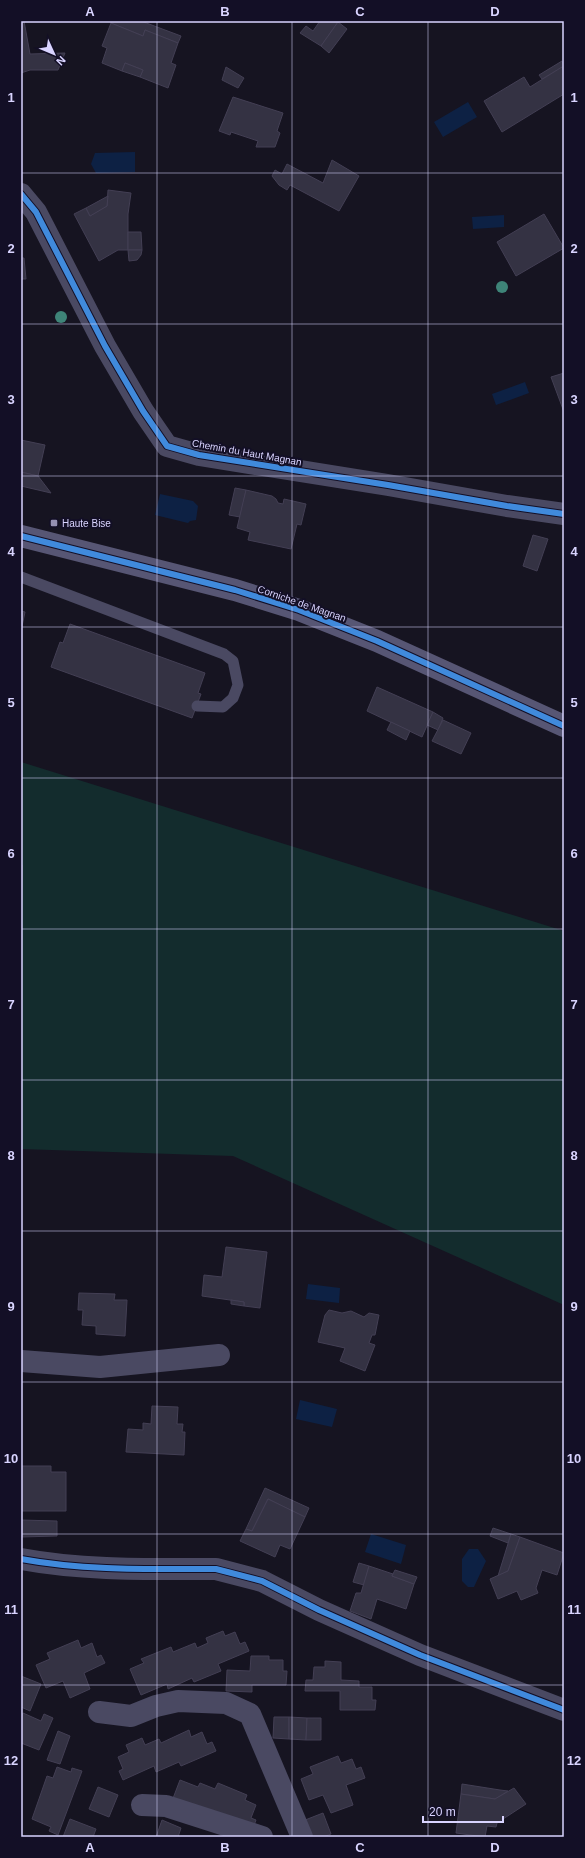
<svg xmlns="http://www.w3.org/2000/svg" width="585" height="1858" font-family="Helvetica,sans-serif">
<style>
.green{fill:#132c2d}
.water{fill:#0d2144}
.building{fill:#343243;stroke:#433f54}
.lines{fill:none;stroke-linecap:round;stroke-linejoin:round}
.lane{stroke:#4a4962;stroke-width:11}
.street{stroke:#4a4962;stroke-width:22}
.secondary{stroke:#575674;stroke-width:22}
.cycleway-casing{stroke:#130f26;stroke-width:8}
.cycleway{stroke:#408adc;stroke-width:6}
.tree{fill:#3e8478}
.grid{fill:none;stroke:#d9d4ff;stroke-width:1;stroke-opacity:0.55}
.poi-dot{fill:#9591b1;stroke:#130f26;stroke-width:1.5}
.labels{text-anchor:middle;stroke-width:4;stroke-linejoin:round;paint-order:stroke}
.street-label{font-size:10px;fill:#d9d4ff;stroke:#130f26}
.poi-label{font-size:10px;fill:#d9d4ff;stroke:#130f26;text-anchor:start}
.neatline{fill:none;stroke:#d9d4ff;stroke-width:1.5}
.grid-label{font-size:13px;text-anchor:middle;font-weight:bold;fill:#d9d4ff}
</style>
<rect width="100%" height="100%" fill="#161421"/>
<polygon class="green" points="21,762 564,931 564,1305 233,1156 21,1149"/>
<g class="water">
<polygon points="468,102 477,117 443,137 434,122"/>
<polygon points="135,152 135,172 96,173 91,164 95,153"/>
<polygon points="504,215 504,227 473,229 472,217"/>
<polygon points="525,382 529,393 496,405 492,394"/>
<polygon points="160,494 193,501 198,506 196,520 190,521 188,523 155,515"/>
<polygon points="308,1284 340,1288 339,1303 306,1299"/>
<polygon points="300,1400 337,1409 332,1427 296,1419"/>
<polygon points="371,1534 406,1545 401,1564 365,1552"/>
<polygon points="469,1549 478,1549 486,1561 474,1587 468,1587 462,1581 462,1559"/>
</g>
<g class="building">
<polygon points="21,21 24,21 30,54 65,53 58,70 30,70 21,73"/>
<polygon points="111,21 141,21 181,36 178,43 145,30 143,36 111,23"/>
<polygon points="320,21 338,22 321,46 300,33 306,26 313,31"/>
<polygon points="338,22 347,29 329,53 321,46"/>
<polygon points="111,23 143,36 145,30 178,43 171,63 176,65 168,88 140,77 143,70 125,63 122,71 102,63 107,48 102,46"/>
<polygon points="562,61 564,66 542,79 539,75"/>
<polygon points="125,63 143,70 140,77 122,71"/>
<polygon points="226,67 244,78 238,88 222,80"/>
<polygon points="562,67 564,71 564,94 502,132 484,101 524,77 530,87"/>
<polygon points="233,97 283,113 277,131 280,133 275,147 256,147 258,141 231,132 230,135 219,131"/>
<polygon points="332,160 359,176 339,211 290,185 287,190 279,185 272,176 275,170 282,174 287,164 323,183"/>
<polygon points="108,190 131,193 128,214 128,250 118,250 99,261 74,214 86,208 90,216 107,206"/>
<polygon points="108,196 107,206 90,216 86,208"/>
<polygon points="544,214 564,248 516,276 497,242"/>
<polygon points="128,232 141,232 142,250 128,250"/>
<polygon points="128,250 142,250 141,255 137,260 129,261"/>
<polygon points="21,258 24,258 26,279 21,279"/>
<polygon points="564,373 564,412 551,377"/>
<polygon points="21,440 45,445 38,476 21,472"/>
<polygon points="21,472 38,476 51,493 21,486"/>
<polygon points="235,488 246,490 240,517 229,515"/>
<polygon points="246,490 272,496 276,499 278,503 283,504 284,499 306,504 301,525 297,524 291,549 248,540 250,532 237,528"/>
<polygon points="533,535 548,539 537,571 523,566"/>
<polygon points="21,611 25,612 21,631"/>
<polygon points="70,624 205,673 198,693 201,694 192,718 51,667 60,642 63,643"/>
<polygon points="377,687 433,712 422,737 367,711"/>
<polygon points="433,712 443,718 438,730 427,725"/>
<polygon points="443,720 471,733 461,754 432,741"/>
<polygon points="391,722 410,731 406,740 387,730"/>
<polygon points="21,865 22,865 21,940"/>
<polygon points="226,1247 267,1252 260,1308 244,1306 244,1302 202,1296 204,1275 222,1277"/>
<polygon points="79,1293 115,1294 114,1300 127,1300 125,1336 96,1334 96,1326 82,1325 83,1310 78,1310"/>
<polygon points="231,1300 244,1302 244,1306 231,1304"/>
<polygon points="329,1310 342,1313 351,1311 364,1317 369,1313 379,1315 375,1335 372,1335 369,1343 375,1345 365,1371 340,1361 345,1348 318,1342 325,1315"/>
<polygon points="152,1406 178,1407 177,1424 183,1424 182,1432 185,1432 184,1455 126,1452 128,1429 143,1430 143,1423 151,1424"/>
<polygon points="21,1466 51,1466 51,1472 66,1472 66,1511 21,1511"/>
<polygon points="265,1488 309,1508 305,1517 268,1499 252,1531 246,1529"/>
<polygon points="268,1499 305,1517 290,1549 280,1545 275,1557 240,1541 246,1529 252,1531"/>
<polygon points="21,1520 57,1521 57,1536 21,1537"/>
<polygon points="493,1528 511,1534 508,1543 490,1536"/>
<polygon points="511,1534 520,1537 508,1571 498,1576"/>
<polygon points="520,1537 564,1553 557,1575 542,1570 536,1588 538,1593 521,1600 517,1591 498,1599 490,1579 508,1571"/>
<polygon points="359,1563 369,1566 364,1585 353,1582"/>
<polygon points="369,1566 393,1574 392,1576 414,1584 406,1609 377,1599 371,1619 350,1611 356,1593 361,1593"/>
<polygon points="395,1570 417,1577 414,1584 392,1576"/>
<polygon points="223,1631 225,1636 235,1632 240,1644 245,1642 249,1651 218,1664 221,1671 194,1682 192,1678 168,1689 167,1684 141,1695 130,1669 144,1663 141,1659 171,1647 173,1652 195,1643 197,1648 208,1643 206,1638"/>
<polygon points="78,1640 81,1648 92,1643 97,1657 101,1655 105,1663 84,1673 90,1689 70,1698 63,1681 46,1688 36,1665 50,1659 47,1653"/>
<polygon points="251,1656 269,1656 269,1660 283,1660 283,1671 287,1671 286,1685 252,1685 252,1692 226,1691 227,1670 250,1671"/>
<polygon points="325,1661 341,1662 341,1680 359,1681 359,1687 372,1687 372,1700 376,1700 375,1710 340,1710 340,1691 305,1691 306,1680 313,1680 314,1667 325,1667"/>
<polygon points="21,1676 41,1684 30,1711 21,1707"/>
<polygon points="23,1713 41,1721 44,1714 53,1718 39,1750 21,1743 21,1718"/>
<polygon points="274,1717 289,1717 289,1739 273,1738"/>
<polygon points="289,1717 307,1718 306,1740 289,1739"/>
<polygon points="307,1718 321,1718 321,1740 306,1740"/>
<polygon points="189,1730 191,1737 202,1732 207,1744 212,1742 216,1751 181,1766 179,1762 156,1772 154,1766 123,1780 119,1771 123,1769 118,1757 129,1752 126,1745 142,1738 145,1745 159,1739 161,1743"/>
<polygon points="58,1731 70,1736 60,1764 47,1760"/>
<polygon points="338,1756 341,1763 352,1759 356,1769 361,1767 365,1778 346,1785 353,1805 331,1813 323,1795 309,1800 301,1779 313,1774 310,1767"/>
<polygon points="57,1767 71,1772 72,1768 82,1771 58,1835 49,1831 51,1827 32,1819 47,1776 53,1778"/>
<polygon points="180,1780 198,1787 200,1783 215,1789 218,1783 247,1795 245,1800 256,1805 251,1818 256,1820 253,1828 172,1801"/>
<polygon points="462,1784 500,1790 508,1791 495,1799 461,1794"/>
<polygon points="98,1787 118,1795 109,1817 89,1809"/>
<polygon points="514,1788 526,1804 497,1823 496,1827 487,1826 485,1837 456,1833 461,1794 495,1799"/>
<polygon points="323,1813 331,1834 323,1837 306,1837 300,1822"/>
<polygon points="70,1819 96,1829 93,1837 63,1837"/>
<polygon points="162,1820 181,1828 178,1837 156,1837"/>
</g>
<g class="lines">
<polyline class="lane" points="21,577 224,654 233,661 238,685 233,698 223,707 197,706"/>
<g class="street">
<polyline points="21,194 36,212 105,346 143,411 167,446 199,455 388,485 507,506 564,514"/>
<polyline points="21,1361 100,1367 219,1355"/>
<path d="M21,1559c65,12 130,10 195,10l46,12 57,29 101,45 144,55"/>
<polyline points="99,1712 131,1716 156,1706 178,1701 226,1703 250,1714 302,1837"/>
<polyline points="142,1805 166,1806 262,1837"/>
</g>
<polyline class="secondary" points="21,536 235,590 299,610 377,641 564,726"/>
<g class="cycleway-casing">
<g id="cycleway">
<polyline points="21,194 36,212 105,346 143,411 167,446 199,455 388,485 507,506 564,514"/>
<polyline points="21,536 235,590 299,610 377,641 564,726"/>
<path d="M21,1559c65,12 130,10 195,10l46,12 57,29 101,45 144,55"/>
</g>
</g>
<use href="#cycleway" class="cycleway"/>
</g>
<g class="tree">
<circle cx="502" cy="287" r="6"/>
<circle cx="61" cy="317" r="6"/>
</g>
<path class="grid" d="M157,21v1816M292,21v1816M428,21v1816M21,173h543M21,324h543M21,476h543M21,627h543M21,778h543M21,929h543M21,1080h543M21,1231h543M21,1382h543M21,1534h543M21,1685h543"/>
<rect class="poi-dot" x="50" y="519" width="8" height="8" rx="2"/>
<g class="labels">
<g class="street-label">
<text transform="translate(247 452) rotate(10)" y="4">Chemin du Haut Magnan</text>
<text transform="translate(302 603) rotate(19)" y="4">Corniche de Magnan</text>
</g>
<g class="poi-label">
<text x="62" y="527">Haute Bise</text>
</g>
</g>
<rect width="585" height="1858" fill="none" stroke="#130f26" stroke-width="44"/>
<g transform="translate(54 54) rotate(134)" stroke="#130f26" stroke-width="3" paint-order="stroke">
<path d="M0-3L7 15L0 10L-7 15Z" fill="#d9d4ff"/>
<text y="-6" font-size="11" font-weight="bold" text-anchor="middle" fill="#d9d4ff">N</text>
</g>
<path d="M423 1816v6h80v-6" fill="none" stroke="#d9d4ff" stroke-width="2"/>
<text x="429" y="1816" font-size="12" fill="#d9d4ff" stroke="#130f26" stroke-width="3" paint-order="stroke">20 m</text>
<rect x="22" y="22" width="541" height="1814" class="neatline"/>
<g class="grid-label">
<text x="90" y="16">A</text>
<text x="225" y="16">B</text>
<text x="360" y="16">C</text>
<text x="495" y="16">D</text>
<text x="11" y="102">1</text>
<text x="574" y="102">1</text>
<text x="11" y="253">2</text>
<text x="574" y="253">2</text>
<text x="11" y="404">3</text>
<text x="574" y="404">3</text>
<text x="11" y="556">4</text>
<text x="574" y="556">4</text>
<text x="11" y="707">5</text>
<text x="574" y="707">5</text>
<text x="11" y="858">6</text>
<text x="574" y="858">6</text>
<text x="11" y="1009">7</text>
<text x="574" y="1009">7</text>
<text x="11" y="1160">8</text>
<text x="574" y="1160">8</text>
<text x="11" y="1311">9</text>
<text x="574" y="1311">9</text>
<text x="11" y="1463">10</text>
<text x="574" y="1463">10</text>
<text x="11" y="1614">11</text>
<text x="574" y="1614">11</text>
<text x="11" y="1765">12</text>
<text x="574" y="1765">12</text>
<text x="90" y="1852">A</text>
<text x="225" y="1852">B</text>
<text x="360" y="1852">C</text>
<text x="495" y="1852">D</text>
</g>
</svg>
